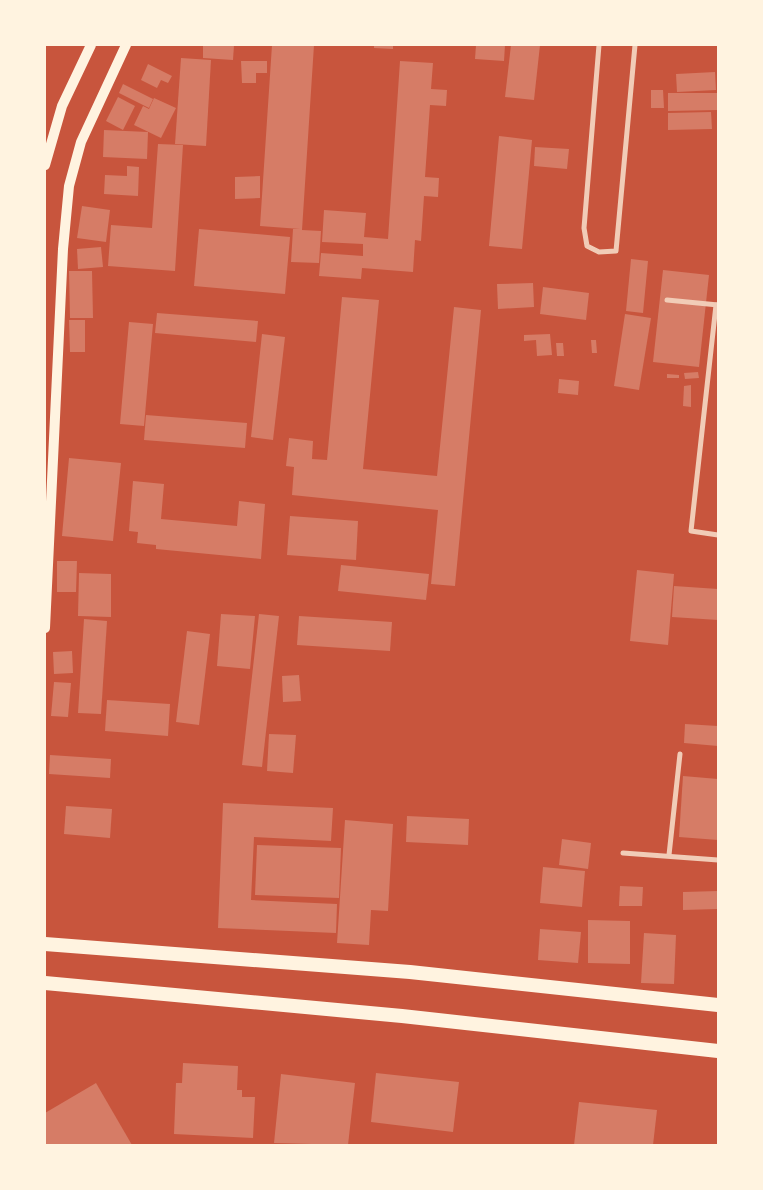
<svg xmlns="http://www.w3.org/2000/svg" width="763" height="1190" font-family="Poppins,sans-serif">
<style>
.building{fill:#d67c66}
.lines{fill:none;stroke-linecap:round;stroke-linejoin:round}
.minor{stroke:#f1ccb7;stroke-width:5}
.secondary{stroke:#fff3e0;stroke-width:10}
.trunk{stroke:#fff3e0;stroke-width:14}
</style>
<rect width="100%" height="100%" fill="#c8553d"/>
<g class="building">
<polygon points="203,45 234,45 233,60 203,58"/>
<polygon points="272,45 314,45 302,230 321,231 319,263 291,262 293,229 300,229 260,226"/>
<polygon points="374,45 393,45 393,49 374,48"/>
<polygon points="476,45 505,45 504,61 475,59"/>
<polygon points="511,45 540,45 534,100 505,97"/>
<polygon points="181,58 211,60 206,146 175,144"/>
<polygon points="241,61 267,61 267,73 256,73 256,83 242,83"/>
<polygon points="400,61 433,63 431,89 447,90 446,106 430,105 425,177 439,178 438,197 424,196 421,241 415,240 413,272 362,268 361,279 319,276 321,253 363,256 363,244 322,242 324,210 366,213 364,237 388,239"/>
<polygon points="148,64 172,76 168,83 161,80 157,88 141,80"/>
<polygon points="715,72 716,90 677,92 676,74"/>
<polygon points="123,84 153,99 149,108 119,93"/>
<polygon points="651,90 663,90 664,108 651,108"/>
<polygon points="668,93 718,93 718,110 668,111"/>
<polygon points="118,97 135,106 123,130 106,121"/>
<polygon points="154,98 176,108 161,138 134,125 143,106 149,109"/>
<polygon points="711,112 712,129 668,130 668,113"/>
<polygon points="104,130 148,132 147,159 103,157"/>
<polygon points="499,136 532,140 522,249 489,246"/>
<polygon points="158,144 183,145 175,271 108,266 111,225 152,228"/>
<polygon points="535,147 569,149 567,169 534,166"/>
<polygon points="127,166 139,167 138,196 104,194 105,175 127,176"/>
<polygon points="260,176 260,198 235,199 235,177"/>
<polygon points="82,206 110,210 106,242 77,238"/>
<polygon points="199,229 290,237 285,294 194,286"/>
<polygon points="101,247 103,267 78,269 77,249"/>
<polygon points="631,259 648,261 643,313 626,311"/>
<polygon points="663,270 709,275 699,367 653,362"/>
<polygon points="69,271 92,271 93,318 70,318"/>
<polygon points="533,283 534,307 498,309 497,284"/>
<polygon points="543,287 589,293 586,320 540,314"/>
<polygon points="342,297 379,300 363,469 437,476 454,307 481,310 455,586 431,584 438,510 292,495 294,467 286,466 289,438 313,441 312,459 327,460"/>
<polygon points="157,313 258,321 256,342 155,333"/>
<polygon points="625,314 651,318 639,390 614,386"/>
<polygon points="69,320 85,320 85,352 70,352"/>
<polygon points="129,322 153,324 144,426 120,424"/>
<polygon points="262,334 285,337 273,440 251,437"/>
<polygon points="550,334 552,355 537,356 536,340 524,341 524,335"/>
<polygon points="591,340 596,340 597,353 592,353"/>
<polygon points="556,343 563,343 564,356 557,356"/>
<polygon points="698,372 699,378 685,379 684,373"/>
<polygon points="667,374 679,375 679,378 667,378"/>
<polygon points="559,379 579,381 578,395 558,393"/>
<polygon points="691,385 691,407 683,406 684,386"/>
<polygon points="146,415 247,423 245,448 144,440"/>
<polygon points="69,458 121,463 113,541 62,536"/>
<polygon points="133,481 164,484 161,519 237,526 239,501 265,504 261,559 156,549 156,545 137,543 138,532 129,531"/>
<polygon points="290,516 358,521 356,560 287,555"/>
<polygon points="57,561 77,561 76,592 57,592"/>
<polygon points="341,565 429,574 426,600 338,591"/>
<polygon points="637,570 674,574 668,645 630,641"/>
<polygon points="79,573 111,574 111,617 78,616"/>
<polygon points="674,586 718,589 718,620 672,617"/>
<polygon points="221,614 255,616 250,669 217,666"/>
<polygon points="259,614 279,616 262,767 242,765"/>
<polygon points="299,616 392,622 390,651 297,645"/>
<polygon points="84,619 107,621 101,714 78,713"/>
<polygon points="187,631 210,634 199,725 176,722"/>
<polygon points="72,651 73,673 54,674 53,652"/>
<polygon points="299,675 301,701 283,702 282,676"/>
<polygon points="54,682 71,683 68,717 51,716"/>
<polygon points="107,700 170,704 168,736 105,731"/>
<polygon points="685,724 718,726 718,746 684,743"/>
<polygon points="269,734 296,735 293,773 267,771"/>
<polygon points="50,755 111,759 110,778 49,774"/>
<polygon points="683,776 718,779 718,840 679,837"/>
<polygon points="223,803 333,808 331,841 254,837 251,900 337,904 336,933 218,928"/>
<polygon points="66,806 112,809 110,838 64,834"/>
<polygon points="407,816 469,819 468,845 406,842"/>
<polygon points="345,820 393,824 388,911 371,910 369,945 337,943"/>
<polygon points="562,839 591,843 588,869 559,865"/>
<polygon points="257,845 341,848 339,898 255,895"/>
<polygon points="543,867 585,871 582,907 540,903"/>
<polygon points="620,886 643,887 642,906 619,906"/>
<polygon points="718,891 718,909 683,910 683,892"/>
<polygon points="588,920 630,921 630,964 588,963"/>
<polygon points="540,929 581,932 578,963 538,960"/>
<polygon points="644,933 676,935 674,984 641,983"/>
<polygon points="183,1063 238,1066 237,1090 242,1090 242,1097 255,1097 253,1138 174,1134 176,1083 182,1083"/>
<polygon points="376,1073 459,1082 453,1132 371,1122"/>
<polygon points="281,1074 355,1083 348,1145 274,1143"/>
<polygon points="96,1083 132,1145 45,1145 45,1113"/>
<polygon points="579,1102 657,1110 653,1145 574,1145"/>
</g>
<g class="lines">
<g class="minor">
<polyline points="599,45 584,228 587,246 599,252 616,251 635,45"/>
<polyline points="667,300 718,305"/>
<polyline points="716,305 691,531 718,535"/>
<polyline points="623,853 718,860"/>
<polyline points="669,855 680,754"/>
</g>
<g class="secondary">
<polyline points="45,165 62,106 91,45"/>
<polyline points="45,628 63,249 69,186 81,142 126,45"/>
</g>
<g class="trunk">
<polyline points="45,944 410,972 718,1005"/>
<polyline points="45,983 402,1016 718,1051"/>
</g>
</g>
<rect width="763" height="1190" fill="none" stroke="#fff3e0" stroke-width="92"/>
</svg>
